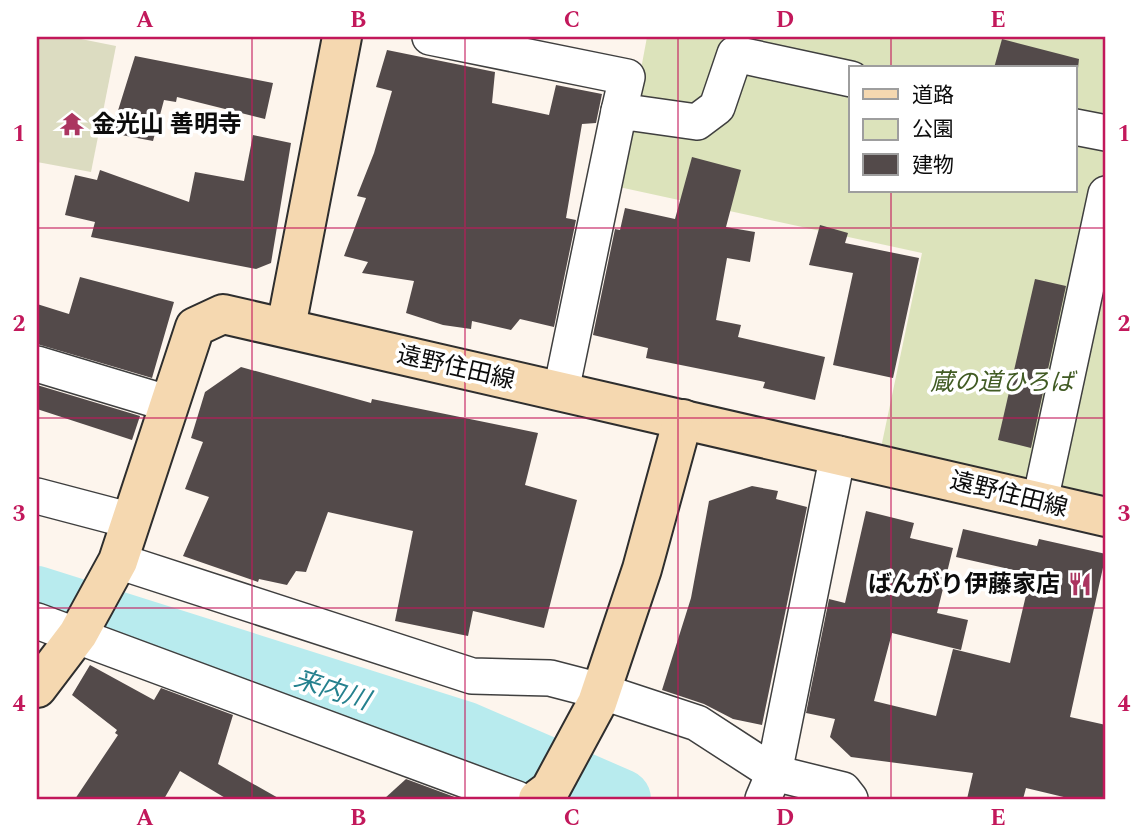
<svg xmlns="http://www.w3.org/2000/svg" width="1143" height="836" font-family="Spectral,'Noto Sans JP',serif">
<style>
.green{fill:#dce3bb;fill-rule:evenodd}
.cemetery{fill:#dcdcc1}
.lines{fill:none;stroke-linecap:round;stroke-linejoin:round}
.river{stroke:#b8ebee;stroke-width:60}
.building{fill:#534a4a}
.street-casing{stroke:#3f3f3f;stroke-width:38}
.secondary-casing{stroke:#2e2e2e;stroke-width:42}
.street{stroke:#fff;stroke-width:35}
.secondary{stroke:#f5d8b0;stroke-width:38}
.grid{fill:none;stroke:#c2185b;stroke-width:2;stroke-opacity:0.55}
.labels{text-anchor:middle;stroke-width:7;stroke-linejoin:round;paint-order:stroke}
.poi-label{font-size:24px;font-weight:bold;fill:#0c0c0c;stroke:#fff;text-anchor:start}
.street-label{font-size:24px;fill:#0c0c0c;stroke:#fff}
.park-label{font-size:24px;font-style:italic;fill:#415b24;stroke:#fff}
.water-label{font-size:26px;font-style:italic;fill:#25818e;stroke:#fff}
.neatline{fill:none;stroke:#c2185b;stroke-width:2.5}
.grid-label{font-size:23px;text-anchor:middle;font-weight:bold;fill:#c2185b}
</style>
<rect width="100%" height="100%" fill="#fdf5ed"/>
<path class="green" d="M647,37h459v480l-228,-55 44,-209 -303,-66zM851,68h224v123h-224z"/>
<polygon class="cemetery" points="37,37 71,37 116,46 91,172 37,162"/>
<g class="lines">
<polyline class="river" points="37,596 464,731 621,799"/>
</g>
<g class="building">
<polygon points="1002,39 1079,59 1078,68 994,68"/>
<polygon points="387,50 495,72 492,103 549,115 556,85 602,94 596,123 582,124 566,218 576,220 554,327 520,319 511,330 472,321 471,329 443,325 406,313 414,281 362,273 368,262 344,256 366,198 357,196 374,153 392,91 376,87"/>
<polygon points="135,56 273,83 265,119 177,97 176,102 164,100 153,141 111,133"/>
<polygon points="253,135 291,143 271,263 256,269 91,237 95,222 65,215 75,175 97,180 100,170 189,202 195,172 244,181"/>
<polygon points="692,157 741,170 726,227 755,232 750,262 727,258 716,320 741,325 738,337 825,357 815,400 763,388 765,382 646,358 648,348 593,335 615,229 620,230 625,208 675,219"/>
<polygon points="820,225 848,233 845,243 919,258 893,378 833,365 853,273 809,265"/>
<polygon points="80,277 174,302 152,378 37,344 37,304 69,314"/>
<polygon points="1035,279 1066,286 1031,448 998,440"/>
<polygon points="241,367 371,403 372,399 538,433 525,485 577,500 544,628 473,611 468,636 395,621 413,531 328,512 306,572 296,571 287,585 259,579 258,582 183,556 209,497 185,489 203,442 191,438 205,392"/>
<polygon points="37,385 140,416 132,440 37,409"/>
<polygon points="752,486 778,491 776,499 807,507 762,725 733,719 704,704 662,690 691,598 709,501"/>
<polygon points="866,511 914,523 910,538 953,548 937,613 968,620 961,650 892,633 874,701 936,716 953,649 1010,663 1031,574 956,557 963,529 1037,546 1039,539 1106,554 1070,717 1106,725 1106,799 1072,799 1026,788 1023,799 967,799 973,773 851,757 830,737 835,719 806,713 829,599 845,603"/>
<polygon points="90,665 154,700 161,688 233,715 218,764 280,799 227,799 180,771 164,799 75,799 118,735 115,733 117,730 72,695"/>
<polygon points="406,779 460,799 384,799"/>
</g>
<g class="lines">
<g class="street-casing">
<g id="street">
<polyline points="430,37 627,77 619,111"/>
<polyline points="1075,127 1106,133"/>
<polyline points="37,364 170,404"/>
<polyline points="561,391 619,111 697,122 717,107 735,54 851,79"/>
<polyline points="37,496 132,521"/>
<polyline points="1040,501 1106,194"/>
<polyline points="118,561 472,676 550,678 600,691 697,723 774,773 843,790 850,799"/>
<polyline points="37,621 517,799"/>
<polyline points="763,799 774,773 838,454"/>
</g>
</g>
<g class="secondary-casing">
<g id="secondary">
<polyline points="286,327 342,37"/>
<polyline points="37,688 78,634 118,561 195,327 223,314 1106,517"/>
<polyline points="538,799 550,790 597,703 642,569 683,419"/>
</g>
</g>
<use href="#street" class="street"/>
<use href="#secondary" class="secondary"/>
</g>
<path class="grid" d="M252,37v762M465,37v762M678,37v762M891,37v31M891,191v608M37,228h1069M37,418h1069M37,608h1069"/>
<defs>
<g id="temple-bare" transform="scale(1.89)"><path d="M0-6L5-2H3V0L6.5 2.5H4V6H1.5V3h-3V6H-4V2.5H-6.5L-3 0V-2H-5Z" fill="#ab3560" stroke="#fff" stroke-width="2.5" paint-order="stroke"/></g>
<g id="restaurant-bare" transform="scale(1.89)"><path d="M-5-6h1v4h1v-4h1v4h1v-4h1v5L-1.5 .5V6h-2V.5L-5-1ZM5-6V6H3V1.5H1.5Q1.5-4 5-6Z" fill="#ab3560" stroke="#fff" stroke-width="2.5" paint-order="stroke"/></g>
</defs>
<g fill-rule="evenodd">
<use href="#temple-bare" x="72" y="124"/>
<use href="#restaurant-bare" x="1080" y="584"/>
</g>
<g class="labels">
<g class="poi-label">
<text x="92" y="132">金光山 善明寺</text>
<text x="1060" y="592" text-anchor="end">ばんがり伊藤家店</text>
</g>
<g class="street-label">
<text transform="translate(456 367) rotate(13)" y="8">遠野住田線</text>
<text transform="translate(1009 494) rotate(14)" y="8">遠野住田線</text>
</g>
<g class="park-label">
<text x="1002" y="390">蔵の道ひろば</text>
</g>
<g class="water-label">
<text transform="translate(332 689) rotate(18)" y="9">来内川</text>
</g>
</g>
<rect width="1143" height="836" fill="none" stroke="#ffffff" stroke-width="77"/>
<rect x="849" y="66" width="228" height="126" fill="#ffffff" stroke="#9e9e9e" stroke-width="2"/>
<rect x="863" y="89" width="35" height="10" fill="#f5d8b0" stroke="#9e9e9e" stroke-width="2"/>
<text x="912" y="102" font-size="21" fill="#0c0c0c">道路</text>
<rect x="863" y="119" width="35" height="21" fill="#dce3bb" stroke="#9e9e9e" stroke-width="2"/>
<text x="912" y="136" font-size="21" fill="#0c0c0c">公園</text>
<rect x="863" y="154" width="35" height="21" fill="#534a4a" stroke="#9e9e9e" stroke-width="2"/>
<text x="912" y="172" font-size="21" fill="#0c0c0c">建物</text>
<rect x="38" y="38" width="1066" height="760" class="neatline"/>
<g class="grid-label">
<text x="145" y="27">A</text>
<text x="358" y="27">B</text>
<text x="572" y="27">C</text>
<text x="785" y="27">D</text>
<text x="998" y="27">E</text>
<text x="19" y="141">1</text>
<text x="1124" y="141">1</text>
<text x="19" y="331">2</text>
<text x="1124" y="331">2</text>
<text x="19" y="521">3</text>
<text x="1124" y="521">3</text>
<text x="19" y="711">4</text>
<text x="1124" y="711">4</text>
<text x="145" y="825">A</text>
<text x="358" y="825">B</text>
<text x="572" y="825">C</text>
<text x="785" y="825">D</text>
<text x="998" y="825">E</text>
</g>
</svg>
